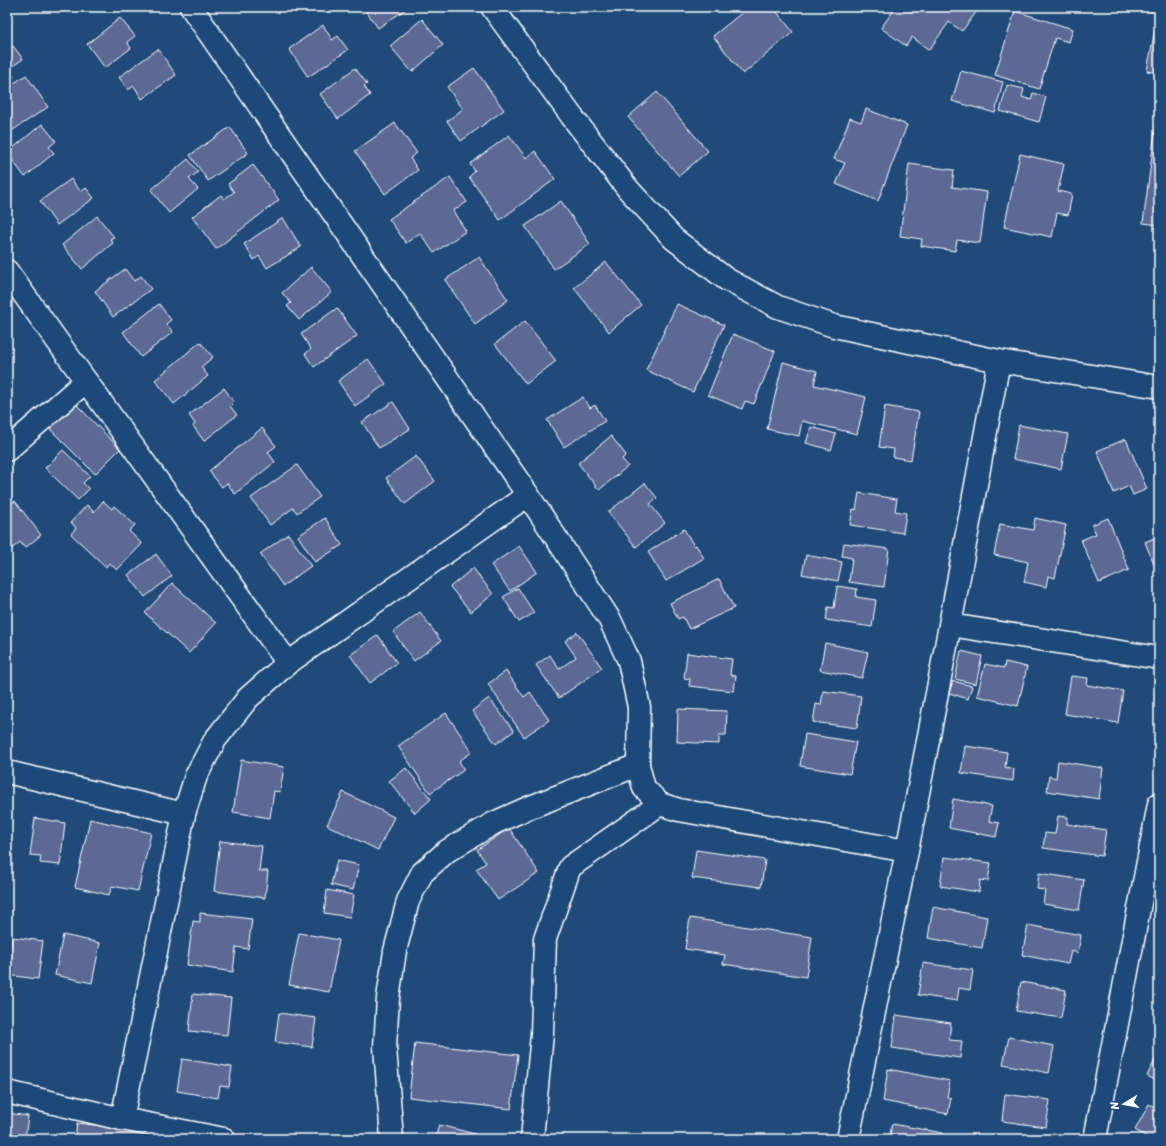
<svg xmlns="http://www.w3.org/2000/svg" width="1166" height="1146" font-family="Sriracha,sans-serif">
<style>
.building{fill:#5c6995;stroke:#fff}
.lines{fill:none;stroke-linecap:round;stroke-linejoin:round}
.minor-casing{stroke:#fff;stroke-width:25}
.minor{stroke:#1f4a7a;stroke-width:22}
</style>
<rect width="100%" height="100%" fill="#1f4a7a"/>
<filter id="ink" filterUnits="userSpaceOnUse"><feTurbulence type="fractalNoise" baseFrequency=".025" numOctaves="2"/><feDisplacementMap in="SourceGraphic" scale="8" xChannelSelector="R" yChannelSelector="G"/><feConvolveMatrix kernelMatrix="1 2 1 2 8 2 1 2 1" color-interpolation-filters="sRGB"/></filter>
<g filter="url(#ink)">
<g class="building">
<polygon points="363,7 409,7 378,28"/>
<polygon points="749,7 773,7 793,32 743,74 713,36"/>
<polygon points="896,7 980,7 962,31 949,22 929,50 912,37 906,46 881,28"/>
<polygon points="1130,7 1159,7 1159,13"/>
<polygon points="1015,11 1073,29 1069,42 1055,38 1039,89 995,75"/>
<polygon points="120,18 135,36 127,42 131,48 105,68 87,44"/>
<polygon points="422,19 443,45 412,72 390,46"/>
<polygon points="1157,19 1159,19 1159,73 1147,71"/>
<polygon points="323,25 332,40 338,36 348,50 308,77 289,49"/>
<polygon points="13,46 23,59 9,69 14,77 7,82 7,50"/>
<polygon points="158,49 176,75 142,99 134,86 128,90 119,77"/>
<polygon points="355,68 367,84 364,86 370,95 338,119 320,94"/>
<polygon points="474,68 504,110 461,141 447,121 463,109 447,87"/>
<polygon points="961,71 1003,82 995,113 952,101"/>
<polygon points="26,75 48,107 7,134 7,88"/>
<polygon points="1007,85 1024,89 1022,97 1031,100 1033,93 1046,97 1039,122 1000,111"/>
<polygon points="657,92 708,151 679,176 628,117"/>
<polygon points="866,109 907,125 878,201 836,184 845,163 834,159 850,118 861,122"/>
<polygon points="395,123 417,153 410,158 418,170 385,194 355,151"/>
<polygon points="42,124 56,141 49,147 54,153 25,177 7,153"/>
<polygon points="1156,124 1159,124 1159,225 1143,223"/>
<polygon points="230,127 248,153 208,181 190,155"/>
<polygon points="509,135 526,158 535,151 555,179 500,220 469,177 475,171 470,164"/>
<polygon points="1020,154 1064,164 1058,191 1072,194 1068,215 1057,213 1052,237 1004,227"/>
<polygon points="188,159 198,172 189,179 198,189 169,213 151,190"/>
<polygon points="909,164 954,170 952,187 987,192 980,243 957,240 955,251 921,246 922,239 900,236"/>
<polygon points="253,165 279,200 216,249 192,217 221,195 224,199 234,192 228,184"/>
<polygon points="450,177 467,202 453,211 466,231 434,253 420,233 406,243 389,219"/>
<polygon points="71,179 81,192 86,188 94,198 57,225 40,201"/>
<polygon points="561,201 590,244 554,269 525,226"/>
<polygon points="97,216 114,237 110,239 113,243 82,269 62,245"/>
<polygon points="283,218 301,247 267,268 259,256 254,260 244,244"/>
<polygon points="479,257 508,300 475,324 445,280"/>
<polygon points="606,262 641,305 609,332 574,288"/>
<polygon points="311,267 332,292 299,320 287,306 291,303 282,293"/>
<polygon points="125,269 134,281 141,276 151,289 113,317 95,291"/>
<polygon points="159,304 171,320 166,324 173,332 141,357 123,332"/>
<polygon points="677,304 724,325 693,392 646,370"/>
<polygon points="337,308 357,336 314,367 305,354 311,349 301,334"/>
<polygon points="525,321 556,361 526,384 495,344"/>
<polygon points="733,334 775,351 754,404 745,401 742,409 708,395"/>
<polygon points="200,342 213,357 201,367 208,376 174,404 155,380"/>
<polygon points="368,359 386,384 355,406 338,381"/>
<polygon points="783,362 817,371 814,385 866,397 857,434 802,421 799,436 767,429"/>
<polygon points="224,388 234,402 230,406 237,415 204,441 193,426 195,424 189,415"/>
<polygon points="583,397 590,408 595,405 605,421 564,447 547,420"/>
<polygon points="71,399 120,449 95,474 45,424"/>
<polygon points="393,402 410,429 379,448 362,422"/>
<polygon points="885,406 919,412 911,460 893,457 894,449 879,447"/>
<polygon points="1019,425 1068,434 1061,469 1013,459"/>
<polygon points="811,427 836,434 831,450 806,443"/>
<polygon points="262,428 276,446 268,452 275,462 235,494 227,483 222,487 209,471"/>
<polygon points="611,436 626,455 622,459 628,466 599,490 578,463"/>
<polygon points="1126,439 1147,489 1133,495 1129,486 1114,493 1097,451"/>
<polygon points="63,450 90,476 83,483 89,489 78,500 45,468"/>
<polygon points="416,456 435,481 405,504 386,478"/>
<polygon points="297,465 320,497 297,513 293,508 270,525 251,498"/>
<polygon points="645,483 657,498 650,504 665,523 636,547 608,512"/>
<polygon points="859,493 897,499 895,511 906,513 903,533 850,525 853,509 856,510"/>
<polygon points="15,501 41,535 25,548 20,542 9,551 7,549 7,507"/>
<polygon points="103,501 112,509 114,506 135,525 129,531 142,544 117,570 109,563 106,567 71,534 76,528 71,522 87,505 94,512"/>
<polygon points="325,518 342,545 315,562 298,536"/>
<polygon points="1035,518 1066,525 1055,578 1048,576 1046,587 1024,582 1028,562 994,555 1000,524 1033,530"/>
<polygon points="1108,518 1129,570 1099,583 1081,540 1096,534 1092,525"/>
<polygon points="684,529 694,546 696,545 704,558 666,581 648,552"/>
<polygon points="288,534 311,566 283,586 260,554"/>
<polygon points="1159,536 1159,576 1145,542"/>
<polygon points="844,543 889,549 884,587 849,582 852,558 842,556"/>
<polygon points="519,546 537,572 510,591 491,565"/>
<polygon points="156,554 172,576 145,597 128,575"/>
<polygon points="806,555 842,562 838,581 802,574"/>
<polygon points="473,568 493,594 471,612 450,587"/>
<polygon points="719,579 734,608 689,629 683,617 678,619 670,603"/>
<polygon points="172,583 216,623 189,653 145,613"/>
<polygon points="837,586 857,589 856,597 876,600 872,627 826,620 828,607 834,608"/>
<polygon points="518,588 534,613 519,622 503,597"/>
<polygon points="420,612 441,641 414,661 393,632"/>
<polygon points="577,632 602,668 559,698 536,665 550,655 559,669 576,657 565,641"/>
<polygon points="378,635 397,663 370,683 350,655"/>
<polygon points="825,643 868,652 862,678 820,670"/>
<polygon points="961,651 982,656 976,684 955,679"/>
<polygon points="687,653 732,659 730,675 736,676 734,691 689,686 690,679 684,678"/>
<polygon points="1005,662 1027,667 1018,706 977,696 985,664 1004,668"/>
<polygon points="506,671 524,697 530,692 549,720 524,737 488,684"/>
<polygon points="1071,676 1088,678 1087,685 1123,691 1118,723 1065,714"/>
<polygon points="953,681 972,686 968,699 949,693"/>
<polygon points="823,691 861,696 857,728 813,722 816,704 821,705"/>
<polygon points="489,698 514,731 496,744 472,711"/>
<polygon points="678,709 727,711 726,735 719,735 719,744 677,742"/>
<polygon points="446,713 472,752 459,761 464,770 430,793 398,746"/>
<polygon points="805,734 856,742 850,774 800,766"/>
<polygon points="965,746 1007,752 1005,767 1014,769 1013,781 961,773"/>
<polygon points="241,760 284,767 280,792 274,791 270,818 233,812"/>
<polygon points="1058,761 1103,768 1099,799 1047,791 1049,776 1056,778"/>
<polygon points="406,768 431,799 415,813 389,781"/>
<polygon points="343,792 394,817 378,850 327,825"/>
<polygon points="953,799 992,806 989,821 999,823 996,837 949,828"/>
<polygon points="1058,816 1068,817 1067,824 1106,830 1102,856 1043,848 1045,833 1055,834"/>
<polygon points="35,818 65,823 60,865 40,863 41,856 30,855"/>
<polygon points="90,819 151,833 138,891 112,886 109,895 75,887"/>
<polygon points="509,828 539,873 498,900 476,869 486,863 477,850"/>
<polygon points="220,841 262,846 259,871 268,871 265,898 214,891"/>
<polygon points="696,850 765,860 761,887 692,878"/>
<polygon points="944,857 991,863 988,881 980,880 979,892 940,886"/>
<polygon points="337,860 359,865 353,890 331,885"/>
<polygon points="1039,873 1084,880 1079,910 1043,904 1045,890 1037,889"/>
<polygon points="327,890 354,895 350,917 324,913"/>
<polygon points="933,907 987,917 982,948 928,938"/>
<polygon points="200,913 252,919 248,949 236,947 233,972 187,965 193,921 200,922"/>
<polygon points="690,918 812,937 806,977 723,964 725,955 685,949"/>
<polygon points="1028,925 1081,935 1078,953 1071,951 1068,964 1022,955"/>
<polygon points="299,933 339,940 329,992 289,985"/>
<polygon points="63,935 100,943 92,983 55,975"/>
<polygon points="12,937 43,941 38,979 7,975"/>
<polygon points="923,963 973,970 970,990 959,988 957,1001 918,995"/>
<polygon points="1021,982 1066,990 1061,1018 1016,1011"/>
<polygon points="193,994 231,998 227,1035 189,1031"/>
<polygon points="279,1013 316,1018 312,1047 275,1042"/>
<polygon points="896,1015 951,1023 949,1040 962,1041 960,1058 892,1048"/>
<polygon points="1009,1037 1054,1046 1049,1073 1003,1064"/>
<polygon points="415,1043 518,1055 511,1109 409,1097"/>
<polygon points="1159,1052 1159,1082 1147,1076"/>
<polygon points="182,1059 232,1067 229,1087 220,1086 218,1098 177,1091"/>
<polygon points="888,1069 950,1081 947,1097 951,1098 948,1114 883,1101"/>
<polygon points="1005,1094 1050,1100 1046,1127 1002,1121"/>
<polygon points="1149,1104 1159,1109 1159,1139 1151,1139 1135,1130"/>
<polygon points="7,1113 28,1116 25,1139 7,1139"/>
<polygon points="77,1123 152,1132 151,1139 75,1139"/>
<polygon points="892,1124 943,1133 942,1139 889,1139"/>
<polygon points="439,1125 475,1134 474,1139 435,1139"/>
</g>
<g class="lines">
<g class="minor-casing">
<g id="minor">
<polyline points="492,7 573,118 628,189 674,239 726,279 778,307 834,326 999,361 1159,387"/>
<polyline points="7,271 86,381 7,450"/>
<polyline points="999,361 950,625 1159,658"/>
<polyline points="86,381 288,663"/>
<polyline points="528,495 610,620 629,661 639,707 638,765 644,788 660,804 679,810 907,851"/>
<polyline points="7,772 184,814"/>
<polyline points="7,1092 122,1119 184,814 196,776 215,740 248,698 288,663 528,495 191,7"/>
<polyline points="122,1119 224,1139"/>
<polyline points="392,1139 385,1047 388,998 395,951 408,901 422,873 447,851 494,823 528,808 638,765"/>
<polyline points="532,1139 542,1034 545,939 570,867 660,804"/>
<polyline points="848,1139 907,851 950,625"/>
<polyline points="1095,1139 1159,804"/>
</g>
</g>
<use href="#minor" class="minor"/>
</g>
</g>
<rect width="1166" height="1146" fill="none" stroke="#1f4a7a" stroke-width="24"/>
<rect x="12" y="12" width="1142" height="1122" fill="none" stroke="#fff" stroke-width="1.5" filter="url(#ink)"/>
<g transform="translate(1124 1104) rotate(260)" stroke="#1f4a7a" stroke-width="3" paint-order="stroke">
<path d="M0-3L7 15L0 10L-7 15Z" fill="#ffffff"/>
<text y="-6" font-size="11" font-weight="bold" text-anchor="middle" fill="#ffffff">N</text>
</g>
</svg>
